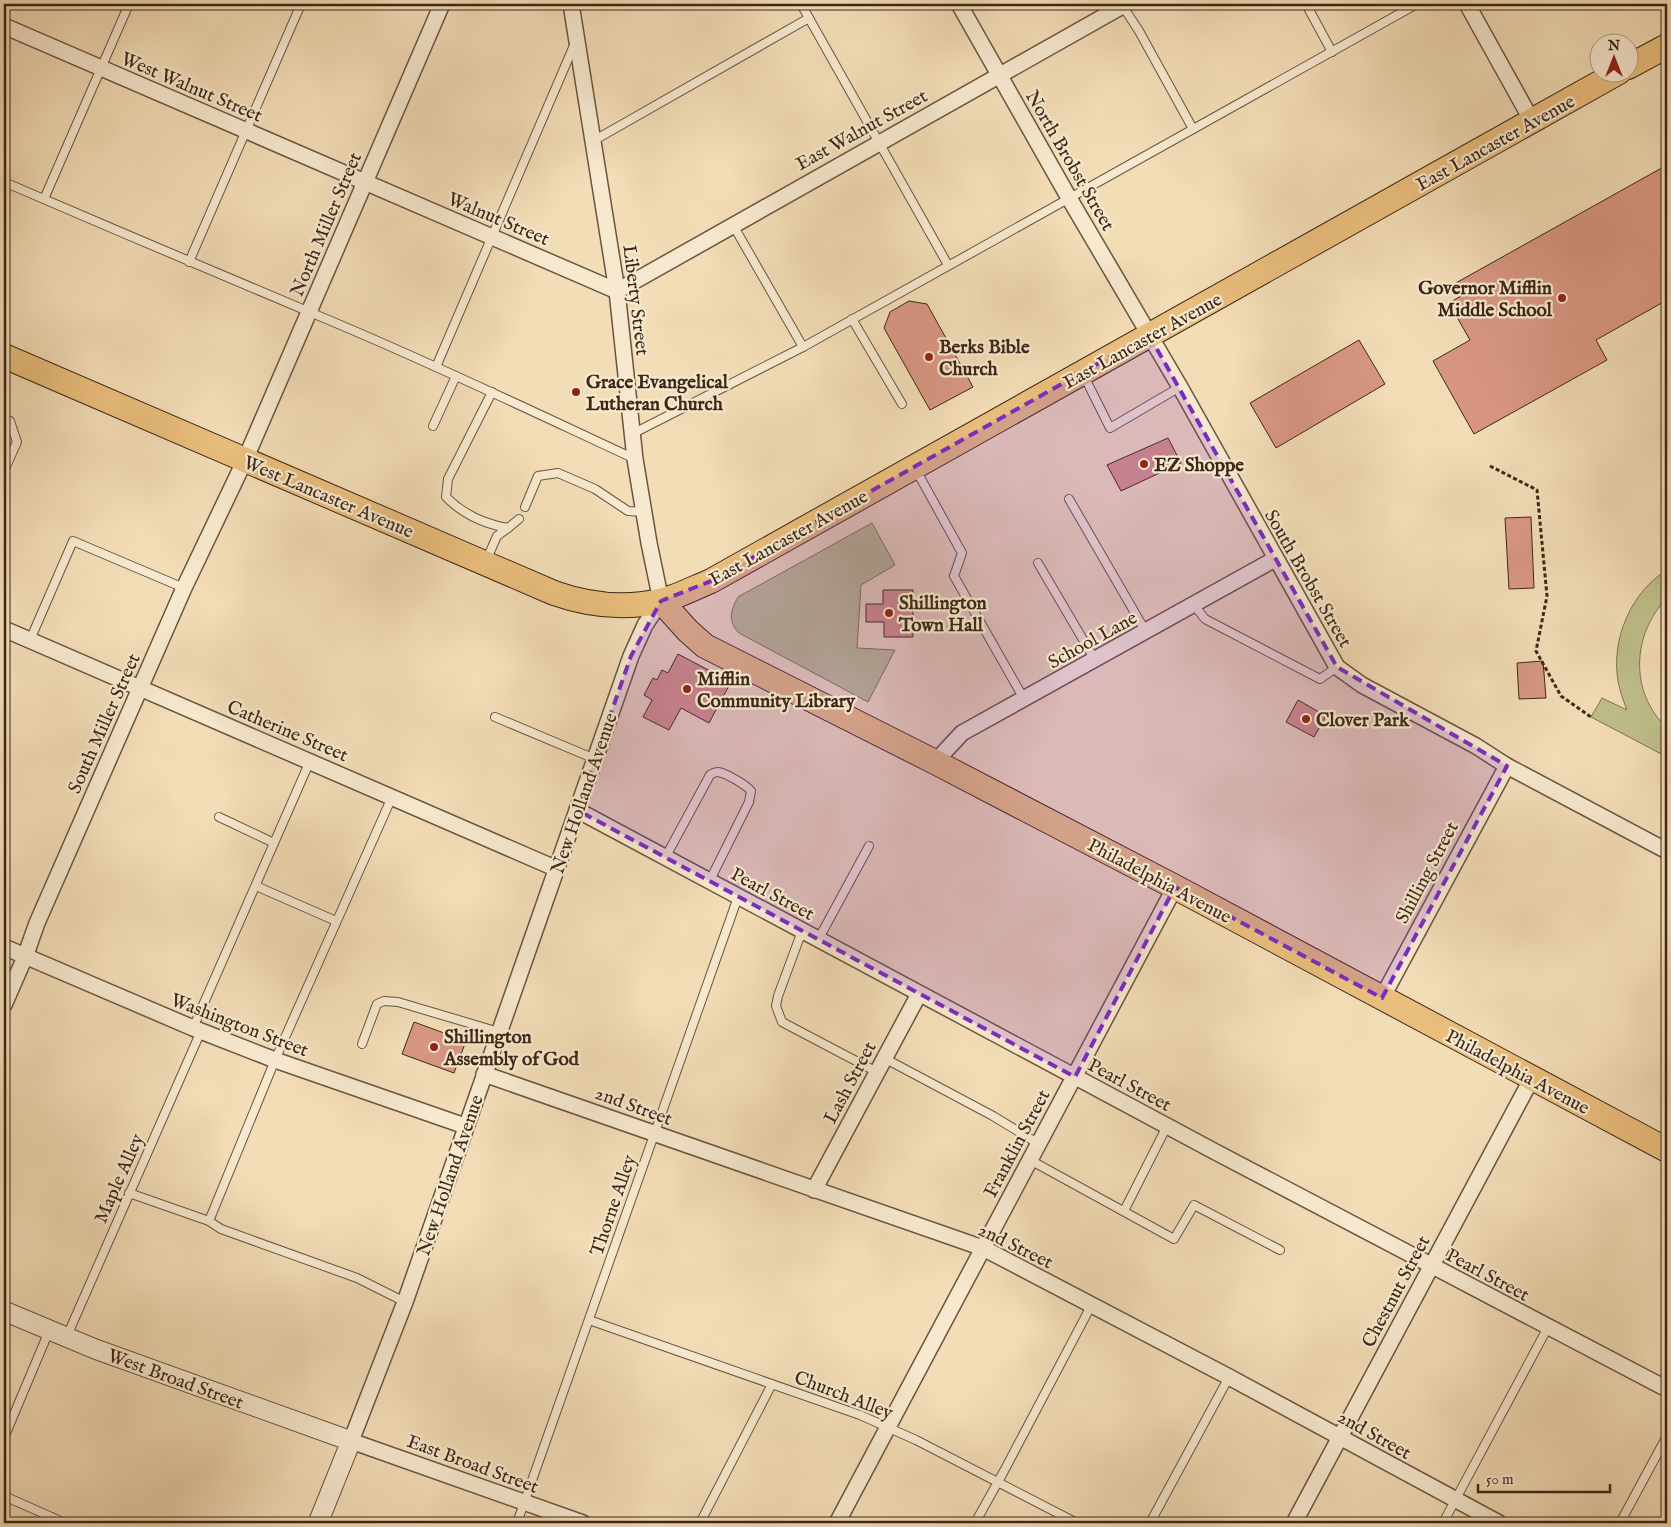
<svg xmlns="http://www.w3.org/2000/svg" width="1671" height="1527" font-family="'IM FELL English',serif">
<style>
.green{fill:#bfbf8b;stroke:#7e7351}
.building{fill:#d99783;stroke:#3d2717}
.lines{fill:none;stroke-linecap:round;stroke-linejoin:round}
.service-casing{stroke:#6a543f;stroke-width:10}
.minor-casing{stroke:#6a543f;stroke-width:18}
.tertiary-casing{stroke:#6a543f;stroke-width:21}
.primary-casing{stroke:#3d2717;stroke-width:26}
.path{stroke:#3d2717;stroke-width:3;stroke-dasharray:4 2.5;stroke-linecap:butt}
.service{stroke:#f7e9d0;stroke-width:8}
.minor{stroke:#f7e9d0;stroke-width:15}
.tertiary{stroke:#f7e9d0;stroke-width:19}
.primary{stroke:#eabe7c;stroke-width:24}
.marked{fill:#7b2cbf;fill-opacity:0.2;stroke:#7b2cbf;stroke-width:4;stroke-dasharray:10 6;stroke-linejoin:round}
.poi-dot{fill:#8f2418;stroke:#f7e9d0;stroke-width:2}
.labels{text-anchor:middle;stroke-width:4.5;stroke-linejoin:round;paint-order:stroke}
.street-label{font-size:19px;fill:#3d2717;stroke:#f7e9d0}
.poi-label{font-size:19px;font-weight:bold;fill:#3d2717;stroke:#f7e9d0;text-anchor:start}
</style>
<rect width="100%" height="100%" fill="#f3ddb7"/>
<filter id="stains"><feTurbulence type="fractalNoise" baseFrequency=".004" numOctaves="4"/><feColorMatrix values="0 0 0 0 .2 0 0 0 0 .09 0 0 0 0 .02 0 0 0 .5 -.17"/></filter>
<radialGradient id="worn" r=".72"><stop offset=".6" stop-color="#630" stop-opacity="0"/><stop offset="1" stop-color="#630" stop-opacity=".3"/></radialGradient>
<g class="green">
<path d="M872,523l23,42 -34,20 -4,63 38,2 -27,52 -129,-69c-12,-12 -8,-23 -1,-36z"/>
<path d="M1667,570v28c-35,36 -38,94 0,130v29l-76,-40 11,-19 25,12c-4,-10 -7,-19 -9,-29 -7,-42 13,-89 49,-111z"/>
</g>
<g class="building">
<polygon points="1667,165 1667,300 1596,340 1607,360 1474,434 1433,361 1470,340 1449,303 1461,296 1454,284"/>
<polygon points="909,301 927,304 973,387 930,410 884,328 890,312"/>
<polygon points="1359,340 1385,384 1276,448 1250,403"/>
<polygon points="1168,438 1181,463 1121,491 1107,465"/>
<polygon points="1531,517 1534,588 1509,589 1505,518"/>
<polygon points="883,590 913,590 913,637 884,637 884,622 866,622 866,604 883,604"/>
<polygon points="678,654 731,682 709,723 681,708 669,730 643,717 652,700 644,695 653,678 657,680 662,670 668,673"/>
<polygon points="1543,661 1546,698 1519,699 1517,663"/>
<polygon points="1298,700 1326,716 1314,737 1286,722"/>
<polygon points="414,1022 466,1041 454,1073 402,1054"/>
</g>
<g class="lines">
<g class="service-casing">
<g id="service">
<polyline points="801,4 948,265"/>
<polyline points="1306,4 1332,52"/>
<polyline points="1122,5 1139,31 1193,129"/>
<polyline points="593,141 809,18"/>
<path d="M4,182c111,48 223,95 334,142 100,42 198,89 297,135"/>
<polyline points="44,199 129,4"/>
<polyline points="733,225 803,347"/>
<polyline points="189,262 301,4"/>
<polyline points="852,319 902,404"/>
<polyline points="436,367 575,43"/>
<polyline points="1084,376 1110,428 1180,387"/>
<path d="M492,392l-44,87 -2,18c17,17 38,27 62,31l11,-9"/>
<polyline points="4,418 10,421 17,442 4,471"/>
<polyline points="433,426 456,376"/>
<polyline points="632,434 803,347 1417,4"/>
<polyline points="916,470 962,553 954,576 1024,699"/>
<polyline points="1069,499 1146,632"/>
<polyline points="525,507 538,476 558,473 595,489 628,511 644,512"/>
<polyline points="486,561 497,536 508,528"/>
<polyline points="1038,563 1095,660"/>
<polyline points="1194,605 1205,619 1320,679 1337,667"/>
<polyline points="30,640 73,541 184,588"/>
<polyline points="495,717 595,759"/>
<polyline points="219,817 274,843"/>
<path d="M665,858l45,-83c3,-2 4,-3 8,-3 8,1 28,13 33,19l-2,11 -40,80"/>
<polyline points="256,886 336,921"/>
<polyline points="802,931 778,996 776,1006 782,1022 877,1072"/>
<polyline points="818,940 869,846"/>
<polyline points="193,1028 310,761"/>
<polyline points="362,1044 377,1004 384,1001 398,1002 499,1032"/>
<polyline points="884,1058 993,1116 1039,1144"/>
<polyline points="1030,1160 1174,1239 1194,1205 1280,1250"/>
<polyline points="129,1193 209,1221 221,1229 357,1278 405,1302"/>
<polyline points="1124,1211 1167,1126"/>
<polyline points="209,1221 275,1060 392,797"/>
<polyline points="589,1320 860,1415 916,1440 1077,1523"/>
<polyline points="67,1336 201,1031"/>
<polyline points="4,1438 49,1331"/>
<polyline points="4,1496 65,1523"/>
<polyline points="517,1523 738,897"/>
<polyline points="700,1523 772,1384"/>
<polyline points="975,1523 1004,1471 1091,1306"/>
<polyline points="1150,1523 1229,1377"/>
<polyline points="1443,1523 1548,1327"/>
<polyline points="1620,1523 1667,1436"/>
</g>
</g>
<g class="minor-casing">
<g id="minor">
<polyline points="571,4 617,291 635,459 649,543 661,601 645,625 631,656 405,1302 351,1441 583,1523"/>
<polyline points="959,4 1069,198 1180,387 1337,667 1362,685 1476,746 1507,766 1667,851"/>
<polyline points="1467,4 1532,121"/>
<polyline points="4,26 617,291 1126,4"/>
<polyline points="4,629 557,869"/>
<polyline points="935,762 962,733 1275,559"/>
<path d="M577,810c362,196 725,389 1090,579"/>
<polyline points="4,947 193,1028 275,1060 465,1126"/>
<polyline points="1382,998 1507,766"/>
<polyline points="4,1005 25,957 37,923 184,588 245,460 442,4"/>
<polyline points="484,1074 983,1248 1229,1377 1499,1523"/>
<polyline points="814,1190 919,994"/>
<polyline points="837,1523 1175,887"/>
<polyline points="1294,1523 1532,1078"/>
</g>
</g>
<g class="tertiary-casing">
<polyline id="tertiary" points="4,1311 95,1349 351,1441 318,1523"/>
</g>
<g class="primary-casing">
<g id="primary">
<polyline points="1628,67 1667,46"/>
<path d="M4,356l550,237c34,12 71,16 106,8 17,-4 34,-13 51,-20l908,-509"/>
<polyline points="661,601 688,631 705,646 935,762 1175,887 1667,1150"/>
</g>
</g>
<polyline class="path" points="1490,466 1537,490 1547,596 1536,651 1561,696 1591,717"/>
<use href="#service" class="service"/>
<use href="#minor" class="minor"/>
<use href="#tertiary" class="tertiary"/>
<use href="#primary" class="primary"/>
</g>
<path class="marked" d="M1149,335l188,332 170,99 -125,232 -207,-111 -100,190 -498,-267 54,-154 30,-55 50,-20z"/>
<g class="poi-dot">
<circle cx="1562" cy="298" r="5"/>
<circle cx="929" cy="357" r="5"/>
<circle cx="576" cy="392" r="5"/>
<circle cx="1144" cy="464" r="5"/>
<circle cx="889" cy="613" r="5"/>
<circle cx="687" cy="689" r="5"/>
<circle cx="1306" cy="719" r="5"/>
<circle cx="434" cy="1047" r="5"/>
</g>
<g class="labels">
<g class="street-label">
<text transform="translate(192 86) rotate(23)" y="7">West Walnut Street</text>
<text transform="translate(861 129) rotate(-29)" y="7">East Walnut Street</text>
<text transform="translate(1495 142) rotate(-29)" y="7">East Lancaster Avenue</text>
<text transform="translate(1071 160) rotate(60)" y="7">North Brobst Street</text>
<text transform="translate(499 218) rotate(23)" y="7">Walnut Street</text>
<text transform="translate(325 224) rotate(-67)" y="7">North Miller Street</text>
<text transform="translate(637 300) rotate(83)" y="7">Liberty Street</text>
<text transform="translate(1142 340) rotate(-29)" y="7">East Lancaster Avenue</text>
<text transform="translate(329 496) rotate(23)" y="7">West Lancaster Avenue</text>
<text transform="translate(788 537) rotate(-29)" y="7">East Lancaster Avenue</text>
<text transform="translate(1309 578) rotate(60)" y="7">South Brobst Street</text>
<text transform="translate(1092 639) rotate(-29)" y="7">School Lane</text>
<text transform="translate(103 723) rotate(-66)" y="7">South Miller Street</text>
<text transform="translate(288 730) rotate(23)" y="7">Catherine Street</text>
<text transform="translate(583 793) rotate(-71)" y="7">New Holland Avenue</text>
<text transform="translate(1426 872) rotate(-62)" y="7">Shilling Street</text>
<text transform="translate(1160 880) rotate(28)" y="7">Philadelphia Avenue</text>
<text transform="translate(773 893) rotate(28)" y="7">Pearl Street</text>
<text transform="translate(240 1024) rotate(21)" y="7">Washington Street</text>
<text transform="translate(1518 1071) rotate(28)" y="7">Philadelphia Avenue</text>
<text transform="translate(849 1082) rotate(-62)" y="7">Lash Street</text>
<text transform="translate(1130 1084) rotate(28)" y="7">Pearl Street</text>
<text transform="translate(634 1105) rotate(20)" y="7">2nd Street</text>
<text transform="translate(1016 1143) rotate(-62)" y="7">Franklin Street</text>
<text transform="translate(449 1175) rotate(-71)" y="7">New Holland Avenue</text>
<text transform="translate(118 1178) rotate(-66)" y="7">Maple Alley</text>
<text transform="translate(612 1205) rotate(-71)" y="7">Thorne Alley</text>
<text transform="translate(1016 1245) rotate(26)" y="7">2nd Street</text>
<text transform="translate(1488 1274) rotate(28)" y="7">Pearl Street</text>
<text transform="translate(1395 1291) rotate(-62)" y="7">Chestnut Street</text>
<text transform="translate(176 1378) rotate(20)" y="7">West Broad Street</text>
<text transform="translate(844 1394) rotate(21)" y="7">Church Alley</text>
<text transform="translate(1375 1434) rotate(29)" y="7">2nd Street</text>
<text transform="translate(473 1463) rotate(20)" y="7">East Broad Street</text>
</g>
<g class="poi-label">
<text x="1552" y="294" text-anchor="end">Governor Mifflin<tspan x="1552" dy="22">Middle School</tspan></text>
<text x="939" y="353">Berks Bible<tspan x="939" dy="22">Church</tspan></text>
<text x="586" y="388">Grace Evangelical<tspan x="586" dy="22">Lutheran Church</tspan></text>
<text x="1154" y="471">EZ Shoppe</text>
<text x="899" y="609">Shillington<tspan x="899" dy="22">Town Hall</tspan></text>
<text x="697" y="685">Mifflin<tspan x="697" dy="22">Community Library</tspan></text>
<text x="1316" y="726">Clover Park</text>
<text x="444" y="1043">Shillington<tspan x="444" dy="22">Assembly of God</tspan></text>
</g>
</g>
<rect width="1671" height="1527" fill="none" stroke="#f3ddb7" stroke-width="20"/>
<rect x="5" y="5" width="1661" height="1517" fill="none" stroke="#3d2717" stroke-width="2.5"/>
<rect x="10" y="10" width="1651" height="1507" fill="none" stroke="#3d2717"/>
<g transform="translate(1614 58)"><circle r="24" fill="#f7e9d0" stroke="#ad9b86"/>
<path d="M0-4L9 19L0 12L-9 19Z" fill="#8f2418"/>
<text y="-8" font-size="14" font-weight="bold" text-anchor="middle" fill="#3d2717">N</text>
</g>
<path d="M1478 1484v8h132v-8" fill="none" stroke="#3d2717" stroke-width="2.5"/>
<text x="1486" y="1484" font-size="15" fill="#3d2717" stroke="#f7e9d0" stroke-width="4" paint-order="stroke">50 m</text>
<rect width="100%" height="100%" filter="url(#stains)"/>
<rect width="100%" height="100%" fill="url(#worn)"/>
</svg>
